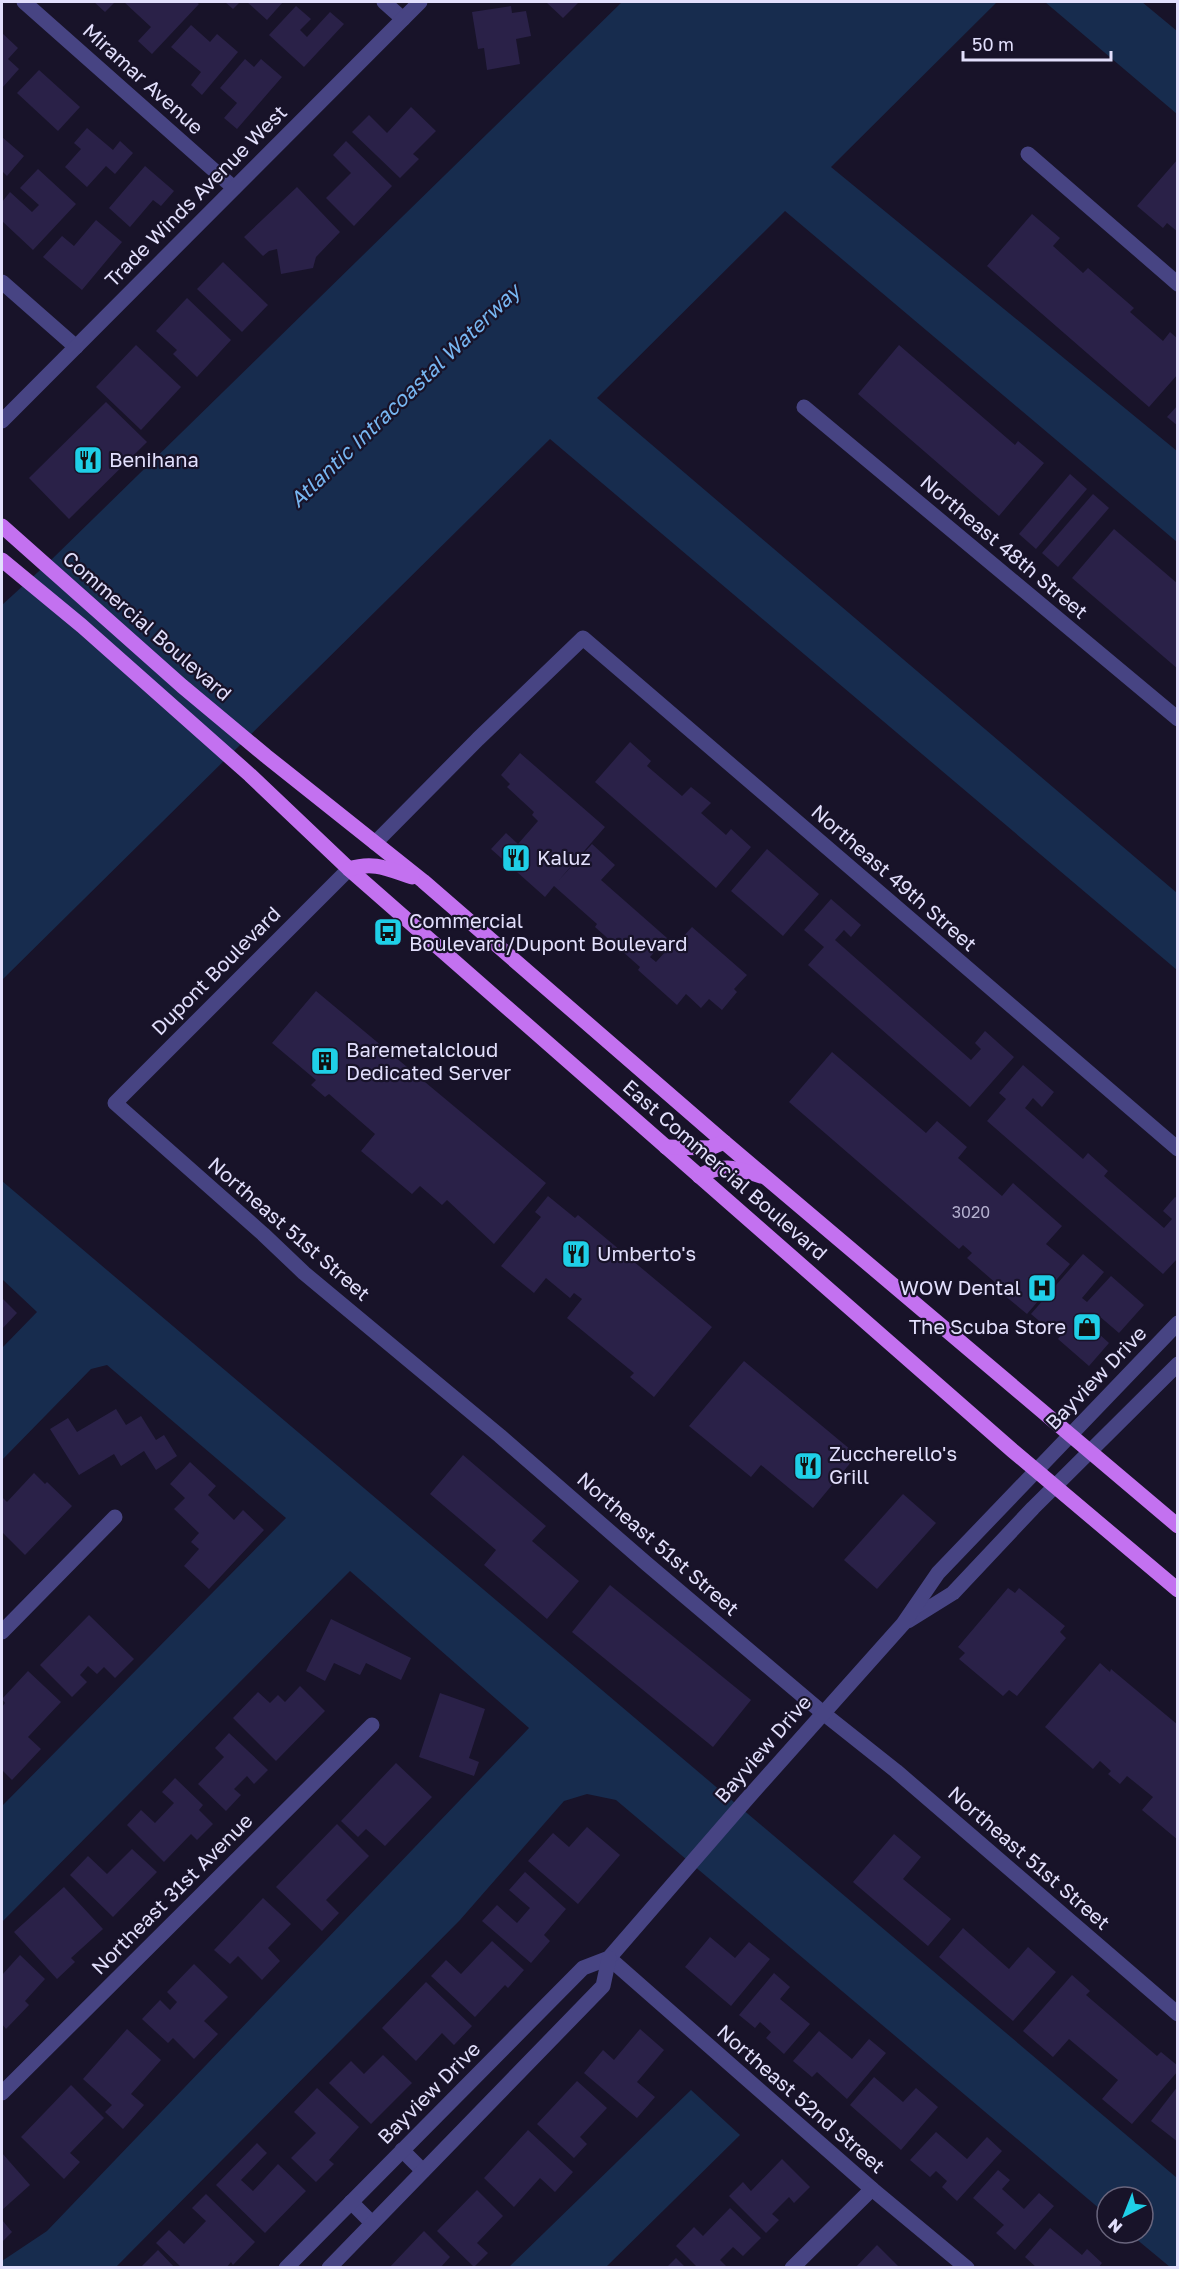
<svg xmlns="http://www.w3.org/2000/svg" width="1179" height="2269" font-family="'Golos Text',sans-serif">
<style>
.water{fill:#172c4e}
.building{fill:#2a2148}
.lines{fill:none;stroke-linecap:round;stroke-linejoin:round}
.minor{stroke:#474483;stroke-width:15}
.tertiary{stroke:#474483;stroke-width:15}
.primary{stroke:#c371f0;stroke-width:15}
.labels{text-anchor:middle;stroke-width:4.5;stroke-linejoin:round;paint-order:stroke}
.number-label{font-size:16px;fill:#b4b0cf}
.street-label{font-size:20px;fill:#e2dffc;stroke:#181329}
.poi-label{font-size:20px;fill:#e2dffc;stroke:#181329;text-anchor:start}
.water-label{font-size:21px;font-style:italic;fill:#77b6f1;stroke:#181329}
</style>
<rect width="100%" height="100%" fill="#181329"/>
<g class="water">
<polygon points="622,2 997,2 831,167 1177,451 1177,542 785,211 597,398 1177,893 1177,970 550,439 2,980 2,605 50,561"/>
<polygon points="1045,2 1142,2 1177,31 1177,114"/>
<polygon points="2,1181 1177,2178 1177,2267 1170,2267 1129,2233 1143,2233 1143,2197 1107,2197 1107,2215 616,1800 587,1794 564,1801 460,1920 116,2267 2,2267 2,2261 47,2231 529,1728 350,1571 2,1922 2,1806 286,1518 107,1365 91,1369 2,1460 2,1348 37,1312 2,1279"/>
<polygon points="691,2090 740,2135 606,2267 509,2267"/>
</g>
<g class="building">
<polygon points="94,2 115,2 105,12"/>
<polygon points="124,2 196,2 199,4 152,54 138,41 151,27"/>
<polygon points="225,2 240,2 233,9"/>
<polygon points="247,2 283,2 267,20"/>
<polygon points="546,2 579,2 563,18"/>
<polygon points="296,6 311,19 300,30 307,37 330,12 344,24 304,67 269,35"/>
<polygon points="511,6 512,13 526,11 531,36 516,39 520,64 487,70 484,48 478,49 472,12"/>
<polygon points="191,25 210,42 217,34 238,52 202,95 191,85 201,72 171,47"/>
<polygon points="2,33 18,48 8,59 19,69 2,88"/>
<polygon points="245,59 254,67 261,59 282,77 237,129 224,118 237,103 220,88"/>
<polygon points="39,70 80,107 58,131 17,93"/>
<polygon points="411,107 436,131 413,154 419,159 400,178 352,132 369,115 387,133"/>
<polygon points="87,128 113,150 120,141 133,153 115,174 106,166 87,187 65,167 81,149 74,143"/>
<polygon points="2,137 24,156 7,176 2,171"/>
<polygon points="346,141 392,186 354,226 326,198 351,173 333,155"/>
<polygon points="1178,159 1178,232 1167,223 1163,228 1137,206"/>
<polygon points="145,166 174,191 161,206 153,200 130,227 109,208"/>
<polygon points="38,169 76,204 33,250 2,221 2,202 10,192 32,212 39,205 20,188"/>
<polygon points="297,187 340,232 316,257 313,268 281,274 277,249 269,251 263,256 244,237"/>
<polygon points="1032,214 1060,238 1053,246 1083,273 1088,268 1134,308 1130,312 1163,341 1170,332 1178,339 1178,374 1149,407 987,266"/>
<polygon points="96,220 122,242 82,290 43,257 62,236 74,246"/>
<polygon points="223,262 268,305 242,332 197,289"/>
<polygon points="187,298 231,340 197,377 173,354 177,350 156,331"/>
<polygon points="136,345 181,387 141,430 96,387"/>
<polygon points="899,345 1015,445 1018,441 1044,463 999,516 858,394"/>
<polygon points="106,402 147,442 69,519 29,478"/>
<polygon points="1178,405 1178,426 1167,417"/>
<polygon points="1070,474 1087,489 1036,549 1019,534"/>
<polygon points="1093,494 1109,508 1058,567 1042,553"/>
<polygon points="1114,529 1178,584 1178,669 1072,578"/>
<polygon points="630,742 651,761 647,766 682,796 691,787 711,803 701,813 726,835 731,829 751,847 716,888 595,782"/>
<polygon points="520,753 605,827 559,880 592,844 615,865 601,880 667,938 650,957 656,962 677,939 679,941 692,927 747,975 734,989 737,992 722,1010 709,999 701,1008 686,994 677,1005 638,970 640,967 595,927 597,924 554,886 545,897 491,849 506,833 518,844 538,821 532,815 534,812 507,787 510,784 501,775"/>
<polygon points="767,849 819,894 783,936 731,891"/>
<polygon points="831,899 861,925 851,937 844,930 835,940 971,1060 981,1049 975,1043 985,1031 1014,1057 970,1107 808,965 824,947 804,930"/>
<polygon points="316,991 546,1183 494,1244 447,1200 442,1205 420,1186 412,1194 361,1151 375,1134 329,1094 325,1097 311,1085 316,1080 272,1043"/>
<polygon points="832,1052 926,1133 937,1121 967,1147 958,1158 1002,1196 1013,1183 1062,1226 1046,1244 1070,1264 1027,1314 1004,1295 1006,1292 967,1258 972,1253 963,1245 959,1249 789,1102"/>
<polygon points="1023,1065 1054,1092 1042,1107 1033,1098 1025,1108 1083,1159 1088,1153 1108,1171 1104,1176 1164,1228 1172,1219 1163,1211 1175,1197 1178,1199 1178,1258 1163,1274 987,1121 1006,1099 999,1093"/>
<polygon points="548,1196 575,1218 578,1215 712,1327 654,1397 630,1377 634,1373 567,1318 582,1299 574,1293 570,1298 546,1278 534,1293 501,1266 541,1217 535,1212"/>
<polygon points="1083,1254 1104,1272 1082,1298 1087,1302 1111,1276 1144,1305 1119,1333 1098,1315 1089,1325 1109,1343 1089,1366 1058,1339 1061,1335 1054,1328 1051,1331 1031,1314"/>
<polygon points="2,1298 17,1313 2,1329"/>
<polygon points="744,1361 857,1455 813,1508 761,1465 751,1477 689,1426"/>
<polygon points="116,1409 126,1425 141,1416 156,1440 164,1435 177,1456 156,1470 144,1451 121,1466 114,1454 79,1475 50,1429 68,1418 77,1432"/>
<polygon points="463,1455 546,1526 532,1541 579,1581 547,1619 484,1565 496,1550 430,1494"/>
<polygon points="190,1462 216,1486 208,1495 234,1520 243,1510 264,1530 209,1589 184,1566 199,1549 191,1542 199,1533 174,1509 185,1498 170,1484"/>
<polygon points="34,1473 45,1484 47,1482 72,1506 25,1555 2,1532 2,1497 7,1502"/>
<polygon points="903,1494 936,1523 877,1589 844,1560"/>
<polygon points="610,1585 751,1700 713,1747 572,1632"/>
<polygon points="1008,1588 1015,1593 1019,1588 1065,1626 1060,1632 1066,1638 1017,1696 1009,1690 1003,1696 959,1659 965,1653 958,1647"/>
<polygon points="89,1615 134,1659 115,1678 104,1667 97,1674 88,1666 80,1675 87,1682 72,1697 40,1665"/>
<polygon points="331,1619 411,1658 401,1680 366,1663 360,1675 334,1663 325,1681 306,1671"/>
<polygon points="1100,1663 1110,1672 1111,1669 1178,1725 1178,1840 1142,1810 1153,1797 1127,1776 1120,1784 1108,1774 1111,1771 1100,1761 1093,1769 1045,1727"/>
<polygon points="28,1671 61,1702 28,1737 41,1749 12,1780 2,1770 2,1707 5,1703 2,1699"/>
<polygon points="300,1686 325,1711 276,1761 233,1718 258,1692 270,1703 278,1695 285,1702"/>
<polygon points="440,1693 485,1709 469,1758 479,1762 474,1776 419,1757"/>
<polygon points="229,1733 268,1770 254,1784 247,1776 234,1789 241,1795 226,1811 198,1784 224,1757 215,1748"/>
<polygon points="396,1763 432,1797 385,1846 366,1829 358,1837 341,1821"/>
<polygon points="175,1778 203,1805 199,1810 213,1824 197,1840 191,1834 164,1862 127,1825 141,1810 155,1823 174,1803 162,1792"/>
<polygon points="337,1824 369,1856 326,1900 339,1913 322,1931 276,1887"/>
<polygon points="587,1827 620,1855 578,1904 528,1861 553,1833 569,1847"/>
<polygon points="894,1834 921,1857 903,1879 951,1919 928,1946 853,1882"/>
<polygon points="132,1849 157,1872 113,1917 70,1875 88,1856 107,1874"/>
<polygon points="525,1872 566,1909 544,1935 550,1941 531,1963 482,1921 497,1905 517,1923 530,1908 509,1890"/>
<polygon points="64,1887 103,1929 71,1958 75,1962 57,1979 14,1932"/>
<polygon points="263,1898 291,1924 268,1948 280,1961 262,1980 238,1956 230,1964 214,1950"/>
<polygon points="963,1928 1009,1969 1028,1947 1056,1972 1013,2021 939,1957"/>
<polygon points="710,1937 735,1958 749,1942 770,1959 731,2006 685,1967"/>
<polygon points="492,1941 524,1970 508,1988 505,1985 475,2017 431,1976 446,1960 461,1974"/>
<polygon points="20,1955 45,1979 25,2001 29,2005 6,2029 2,2024 2,1975"/>
<polygon points="194,1964 228,1997 204,2021 218,2034 194,2059 173,2038 168,2043 142,2019 160,2000 170,2010 177,2002 167,1992"/>
<polygon points="774,1973 790,1987 780,1999 810,2024 784,2054 766,2038 771,2032 760,2022 755,2028 739,2015"/>
<polygon points="1072,1975 1090,1991 1086,1995 1157,2056 1161,2052 1178,2066 1178,2071 1132,2124 1102,2099 1118,2080 1069,2039 1053,2057 1023,2031"/>
<polygon points="426,1982 472,2026 454,2045 442,2033 416,2061 382,2028"/>
<polygon points="127,2029 161,2060 131,2094 144,2105 123,2129 105,2112 112,2105 83,2079"/>
<polygon points="640,2029 664,2050 637,2082 655,2097 637,2118 584,2073 603,2050 614,2060"/>
<polygon points="819,2031 852,2059 869,2039 886,2053 847,2099 817,2072 812,2077 793,2061"/>
<polygon points="383,2055 412,2083 371,2124 329,2083 351,2061 364,2074"/>
<polygon points="874,2077 903,2102 916,2088 938,2107 901,2150 850,2105"/>
<polygon points="577,2081 607,2108 580,2137 587,2144 574,2158 537,2124"/>
<polygon points="71,2085 104,2118 70,2153 80,2162 64,2179 21,2137"/>
<polygon points="1178,2086 1178,2142 1151,2121"/>
<polygon points="317,2088 359,2127 329,2160 334,2164 316,2182 291,2158 316,2133 294,2112"/>
<polygon points="528,2130 573,2172 555,2192 540,2178 514,2207 484,2178"/>
<polygon points="936,2132 967,2159 987,2137 1002,2151 957,2201 942,2187 947,2181 936,2171 930,2177 910,2160"/>
<polygon points="257,2143 267,2153 241,2180 253,2191 278,2164 306,2191 265,2233 216,2185"/>
<polygon points="2,2153 30,2185 2,2210"/>
<polygon points="782,2159 810,2187 794,2203 789,2197 772,2214 779,2220 766,2233 729,2196 743,2182 751,2191"/>
<polygon points="998,2170 1010,2180 1002,2189 1024,2209 1039,2193 1054,2206 1015,2250 996,2233 1004,2225 973,2198"/>
<polygon points="477,2190 503,2216 477,2243 488,2253 474,2267 437,2231"/>
<polygon points="206,2194 255,2242 233,2265 231,2262 226,2268 182,2268 156,2243 169,2230 184,2244 206,2221 192,2208"/>
<polygon points="730,2208 761,2238 743,2256 733,2247 720,2260 728,2268 698,2268 676,2246 694,2227 703,2236"/>
<polygon points="2,2220 12,2232 2,2242"/>
<polygon points="1050,2228 1082,2255 1087,2249 1102,2263 1098,2268 1037,2268 1025,2257"/>
<polygon points="424,2231 450,2257 440,2268 389,2268"/>
<polygon points="877,2245 900,2268 855,2268"/>
<polygon points="158,2250 175,2268 140,2268"/>
<polygon points="676,2258 686,2268 666,2268"/>
</g>
<g class="lines">
<g class="minor">
<polyline points="24,2 234,188"/>
<polyline points="384,2 403,19"/>
<polyline points="1028,154 1178,284"/>
<polyline points="2,282 76,347"/>
<polyline points="804,407 1178,719"/>
<polyline points="2,421 420,2"/>
<polyline points="375,843 478,739 583,638 1178,1149"/>
<polyline points="349,869 115,1103 263,1234 304,1273 500,1436 647,1564 823,1713 896,1771 1178,2014"/>
<polyline points="2,1632 115,1517"/>
<polyline points="609,1958 872,2189 967,2268"/>
<polyline points="2,2093 372,1725"/>
<polyline points="792,2268 872,2189"/>
</g>
<g class="tertiary">
<polyline points="908,1621 953,1593 1033,1508 1178,1364"/>
<polyline points="402,2150 423,2171"/>
<polyline points="351,2202 372,2223"/>
<polyline points="286,2268 583,1968 609,1958 746,1800 903,1624 938,1573 1178,1323"/>
<polyline points="329,2268 603,1986 609,1958"/>
</g>
<g class="primary">
<polyline points="2,526 182,686 266,756 423,881 724,1142 1178,1526"/>
<polyline points="2,560 82,626 250,775 349,869 1013,1451 1178,1590"/>
<path d="M349,869c25,-8 39,0 63,8"/>
<polyline points="666,1147 710,1148 724,1142"/>
<path d="M699,1176c25,-13 36,-8 62,0"/>
</g>
</g>
<defs>
<g id="restaurant-square" transform="scale(1.5)"><rect x="-9" y="-9" width="18" height="18" rx="4" fill="#1fcfe7" stroke="#181329"/><path d="M-5-6h1v4h1v-4h1v4h1v-4h1v5L-1.5 .5V6h-2V.5L-5-1ZM5-6V6H3V1.5H1.5Q1.5-4 5-6Z" fill="#111"/></g>
<g id="bus-square" transform="scale(1.5)"><rect x="-9" y="-9" width="18" height="18" rx="4" fill="#1fcfe7" stroke="#181329"/><path d="M-5-6H5V4H4V6H2V4H-2V6H-4V4H-5ZM-3.5-4V0h7V-4ZM-3.5 1.2v1.5H-2V1.2ZM2 1.2v1.5H3.5V1.2Z" fill="#111"/></g>
<g id="building-square" transform="scale(1.5)"><rect x="-9" y="-9" width="18" height="18" rx="4" fill="#1fcfe7" stroke="#181329"/><path d="M-4-6H4V6H1V3H-1V6H-4ZM-2.5-4.3h1.7v1.8h-1.7ZM.8-4.3h1.7v1.8H.8ZM-2.5-1h1.7V.8h-1.7ZM.8-1h1.7V.8H.8Z" fill="#111"/></g>
<g id="hospital-square" transform="scale(1.5)"><rect x="-9" y="-9" width="18" height="18" rx="4" fill="#1fcfe7" stroke="#181329"/><path d="M-5-5h3v3.5h4V-5h3V5h-3V1.5h-4V5h-3Z" fill="#111"/></g>
<g id="shop-square" transform="scale(1.5)"><rect x="-9" y="-9" width="18" height="18" rx="4" fill="#1fcfe7" stroke="#181329"/><path d="M-5-2.5h2.3a2.7 3.5 0 0 1 5.4 0H5L5.5 6h-11ZM-1.5-2.5h3a1.5 2.3 0 0 0-3 0Z" fill="#111"/></g>
</defs>
<g fill-rule="evenodd">
<use href="#restaurant-square" x="88" y="460"/>
<use href="#restaurant-square" x="516" y="858"/>
<use href="#bus-square" x="388" y="932"/>
<use href="#building-square" x="325" y="1061"/>
<use href="#restaurant-square" x="576" y="1254"/>
<use href="#hospital-square" x="1042" y="1288"/>
<use href="#shop-square" x="1087" y="1327"/>
<use href="#restaurant-square" x="808" y="1466"/>
</g>
<g class="labels">
<g class="number-label">
<text x="971" y="1218">3020</text>
</g>
<g class="street-label">
<text transform="translate(143 79) rotate(42)" y="7">Miramar Avenue</text>
<text transform="translate(196 196) rotate(-45)" y="7">Trade Winds Avenue West</text>
<text transform="translate(1004 547) rotate(40)" y="7">Northeast 48th Street</text>
<text transform="translate(147 626) rotate(41)" y="7">Commercial Boulevard</text>
<text transform="translate(894 878) rotate(41)" y="7">Northeast 49th Street</text>
<text transform="translate(216 971) rotate(-45)" y="7">Dupont Boulevard</text>
<text transform="translate(725 1170) rotate(41)" y="7">East Commercial Boulevard</text>
<text transform="translate(289 1229) rotate(41)" y="7">Northeast 51st Street</text>
<text transform="translate(1096 1378) rotate(-46)" y="7">Bayview Drive</text>
<text transform="translate(658 1544) rotate(41)" y="7">Northeast 51st Street</text>
<text transform="translate(763 1749) rotate(-49)" y="7">Bayview Drive</text>
<text transform="translate(1029 1858) rotate(41)" y="7">Northeast 51st Street</text>
<text transform="translate(172 1894) rotate(-45)" y="7">Northeast 31st Avenue</text>
<text transform="translate(429 2093) rotate(-45)" y="7">Bayview Drive</text>
<text transform="translate(801 2099) rotate(41)" y="7">Northeast 52nd Street</text>
</g>
<g class="poi-label">
<text x="109" y="467">Benihana</text>
<text x="537" y="865">Kaluz</text>
<text x="409" y="928">Commercial<tspan x="409" dy="23">Boulevard/Dupont Boulevard</tspan></text>
<text x="346" y="1057">Baremetalcloud<tspan x="346" dy="23">Dedicated Server</tspan></text>
<text x="597" y="1261">Umberto's</text>
<text x="1021" y="1295" text-anchor="end">WOW Dental</text>
<text x="1066" y="1334" text-anchor="end">The Scuba Store</text>
<text x="829" y="1461">Zuccherello's<tspan x="829" dy="23">Grill</tspan></text>
</g>
<g class="water-label">
<text transform="translate(405 396) rotate(-44)" y="7">Atlantic Intracoastal Waterway</text>
</g>
</g>
<rect width="1179" height="2269" fill="none" stroke="#e2dffc" stroke-width="6"/>
<g transform="translate(1125 2215) rotate(222)"><circle r="28" fill="#181329" stroke="#69657d" stroke-width="1.5"/>
<path d="M0-4.5L10 22L0 15L-10 22Z" fill="#1fcfe7"/>
<text y="-9" font-size="16" font-weight="bold" text-anchor="middle" fill="#e2dffc">N</text>
</g>
<path d="M963 51v9h148v-9" fill="none" stroke="#e2dffc" stroke-width="3"/>
<text x="972" y="51" font-size="18" fill="#e2dffc" stroke="#181329" stroke-width="4.5" paint-order="stroke">50 m</text>
</svg>
